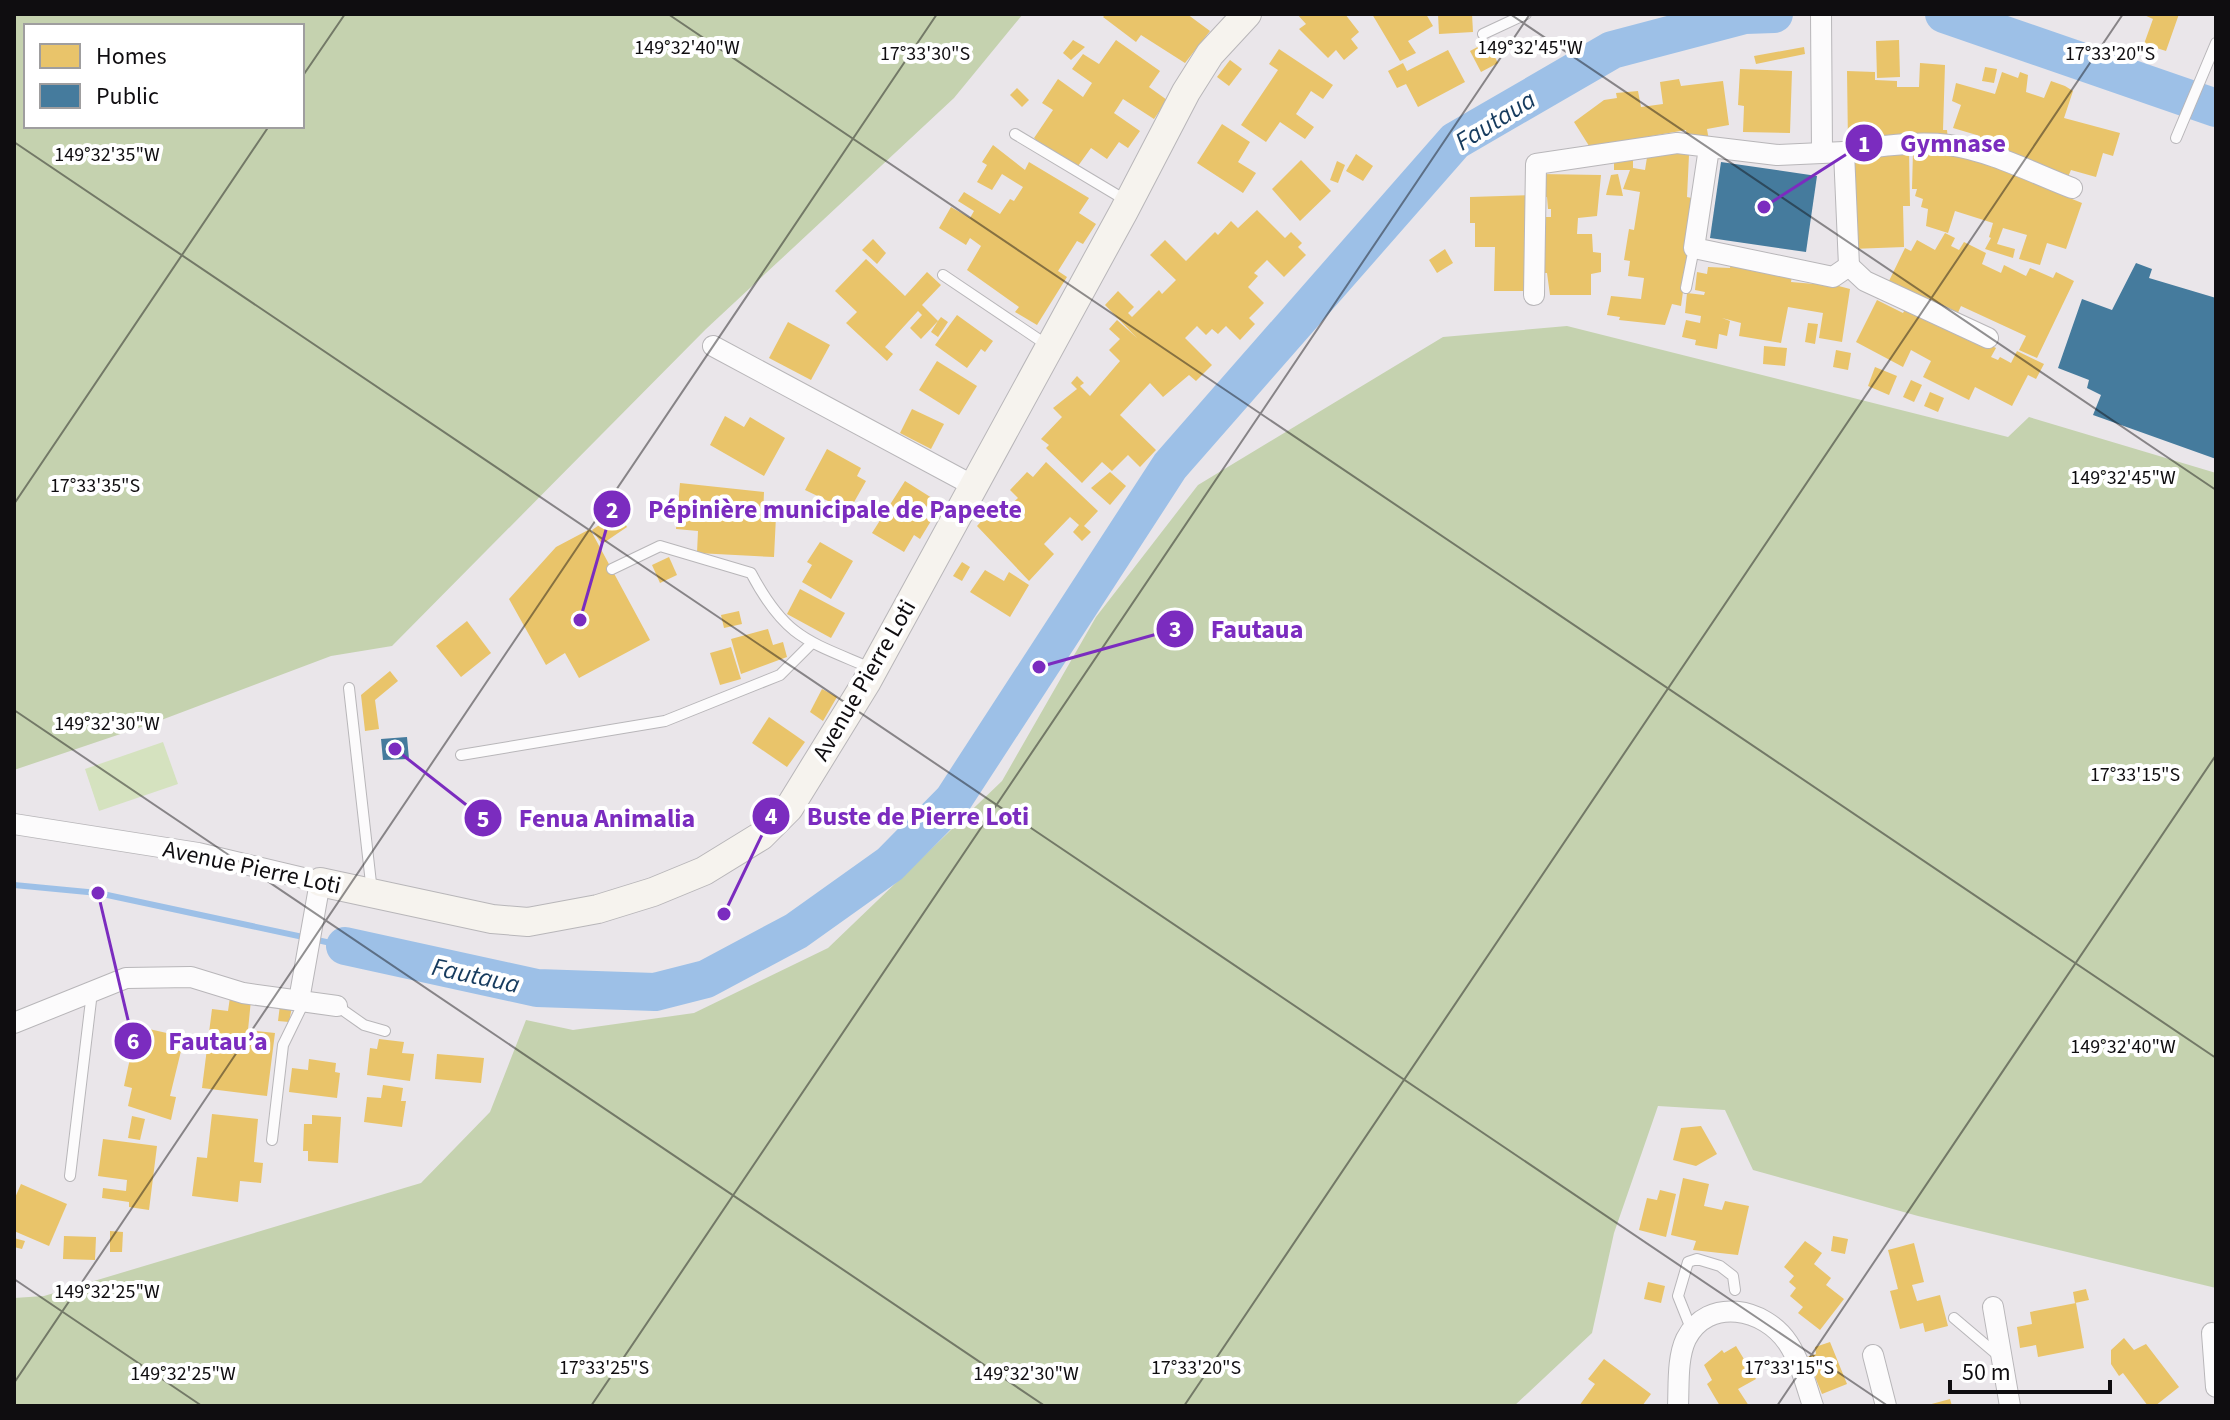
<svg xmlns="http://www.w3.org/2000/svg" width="2230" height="1420" font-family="'Source Sans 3',sans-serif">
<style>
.green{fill:#d5e2bf}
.forest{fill:#c5d2af;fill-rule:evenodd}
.homes{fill:#e9c46a}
.public{fill:#457b9d}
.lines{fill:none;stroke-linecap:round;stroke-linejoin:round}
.stream{stroke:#9dc0e7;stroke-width:6}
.river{stroke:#9dc0e7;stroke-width:38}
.lane-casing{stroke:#b8b6b9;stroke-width:12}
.street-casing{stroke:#b8b6b9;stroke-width:22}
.secondary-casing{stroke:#b8b6b9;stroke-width:30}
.lane{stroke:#fcfbfc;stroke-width:10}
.street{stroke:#fcfbfc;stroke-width:20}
.secondary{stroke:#f6f3ee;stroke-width:28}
.ticks{fill:none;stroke:#0f0d10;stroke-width:2;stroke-opacity:0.45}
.labels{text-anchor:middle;stroke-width:8;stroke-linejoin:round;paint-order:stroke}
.street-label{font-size:24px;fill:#0f0d10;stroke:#fff}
.water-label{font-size:26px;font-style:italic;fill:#163b5e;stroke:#fff}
.ticks-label{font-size:20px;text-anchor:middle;fill:#0f0d10;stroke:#fff;stroke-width:8;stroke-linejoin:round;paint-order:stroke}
.leader{fill:none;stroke:#7b2cbf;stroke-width:3}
.callout-dot{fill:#7b2cbf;stroke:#fff;stroke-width:3}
.mark-label{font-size:24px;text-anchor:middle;font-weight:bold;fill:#fff}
.callout-label{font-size:26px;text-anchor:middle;font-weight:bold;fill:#7b2cbf;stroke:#fff;stroke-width:8;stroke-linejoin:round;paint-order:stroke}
</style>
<rect width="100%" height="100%" fill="#eae6ea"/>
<polygon class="green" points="163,742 178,784 99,811 85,769"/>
<g class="forest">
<path d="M14,14h1009l-69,84 -248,231 -314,317 -61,10 -175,66 -142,48zM26,26h276v100h-276z"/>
<polygon points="1567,326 2008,437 2029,417 2216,473 2216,1288 1918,1216 1753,1170 1725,1110 1658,1106 1614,1233 1592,1333 1514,1406 14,1406 14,1298 44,1296 421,1183 490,1112 526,1020 573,1030 694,1013 828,948 1002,781 1096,617 1198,485 1443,337"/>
</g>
<g class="homes">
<polygon points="1106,14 1187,14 1210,31 1185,63 1141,35 1136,42 1103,17"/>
<polygon points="1297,14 1345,14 1359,32 1351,39 1358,48 1344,60 1336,50 1328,58 1299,29 1306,24"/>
<polygon points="1372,14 1426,14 1433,26 1408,41 1416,53 1400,61"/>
<polygon points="1438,14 1472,14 1473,32 1439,34"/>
<polygon points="2142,14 2179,14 2166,51 2144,44 2153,19"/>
<polygon points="1073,40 1085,47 1071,60 1063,53"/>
<polygon points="1116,40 1160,71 1149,87 1167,100 1154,119 1123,99 1114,113 1140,131 1128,148 1119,142 1107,159 1091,148 1078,166 1047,150 1034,138 1053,110 1042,103 1058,79 1083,97 1092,83 1072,69 1083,54 1099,64"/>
<polygon points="1899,40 1900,77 1877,78 1876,41"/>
<polygon points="1487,42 1498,63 1481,72 1470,51"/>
<polygon points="1804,47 1805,54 1756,64 1754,56"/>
<polygon points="1279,49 1333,85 1323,99 1311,91 1296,114 1314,127 1305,139 1280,122 1266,142 1241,125 1278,70 1269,64"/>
<polygon points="1448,50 1465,82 1418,107 1406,84 1397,88 1388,71 1403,63 1407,71"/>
<polygon points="1230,60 1242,69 1229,86 1217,77"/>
<polygon points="1920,63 1945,65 1943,130 1947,130 1948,140 1848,144 1847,71 1875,72 1875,80 1897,81 1897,87 1919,87"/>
<polygon points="1985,67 1997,69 1994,83 1982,81"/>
<polygon points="1740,69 1792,71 1790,133 1743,132 1744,106 1738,105"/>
<polygon points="2002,72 2018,78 2020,72 2028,75 2026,92 2044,98 2051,81 2065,86 2073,91 2064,118 2120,133 2113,156 2103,153 2096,177 2071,170 2067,179 1977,147 1980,136 1953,128 1961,105 1952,101 1956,83 1995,94"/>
<polygon points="1679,79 1681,86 1723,81 1729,125 1707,129 1709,141 1687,136 1686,130 1646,137 1647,141 1606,143 1591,149 1574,122 1604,100 1617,98 1616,93 1638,91 1641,107 1663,104 1660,82"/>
<polygon points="1017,88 1029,100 1022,107 1010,95"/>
<polygon points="1222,124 1250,142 1238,162 1256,173 1243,193 1197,163"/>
<polygon points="993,145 1025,170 1029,162 1089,198 1079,213 1096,224 1083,244 1077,241 1058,271 1067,277 1037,325 1015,312 1019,307 967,270 981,246 970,238 966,245 939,228 951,207 970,218 974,211 958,201 964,192 1000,214 1010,199 1014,201 1023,187 1002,174 992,190 977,182 987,165 982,162"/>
<polygon points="1949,149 2082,203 2066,249 2047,243 2040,265 2019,259 2027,235 2003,228 1997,244 2015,249 2013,258 1985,249 1991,238 1989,237 1993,223 1955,211 1948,233 1926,226 1928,209 1921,207 1923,199 1915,196 1917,189 1912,189 1913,151"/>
<polygon points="1661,150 1689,155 1687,197 1696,199 1681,306 1672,304 1665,325 1619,320 1620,317 1607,315 1611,296 1641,299 1644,278 1628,276 1630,261 1624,260 1629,229 1634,230 1640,192 1623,189 1630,170 1614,170 1614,157 1633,160 1633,168 1645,170 1648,151"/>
<polygon points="1909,151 1910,206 1903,206 1904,247 1852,249 1850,154"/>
<polygon points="1356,154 1373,166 1363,181 1346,171"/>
<polygon points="1301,160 1331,191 1300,221 1272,189"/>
<polygon points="1337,161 1345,165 1338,183 1330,180"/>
<polygon points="1540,174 1601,175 1597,216 1578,218 1577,234 1592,234 1593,252 1601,253 1601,272 1591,274 1591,295 1550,295 1547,273 1539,273 1540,217 1551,217 1551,209 1548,209 1547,197 1540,197"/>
<polygon points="1618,174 1623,196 1606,195 1611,175"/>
<polygon points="1532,195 1531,291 1494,291 1495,247 1475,247 1475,223 1470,223 1470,197"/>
<polygon points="1257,210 1285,238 1291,232 1302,243 1298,247 1306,255 1284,277 1267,260 1254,273 1258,276 1248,287 1264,303 1249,318 1255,324 1240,340 1226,326 1218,334 1212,329 1206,335 1197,326 1185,338 1212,365 1196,381 1189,375 1163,397 1150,383 1120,415 1156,450 1140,467 1128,455 1112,471 1102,462 1082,483 1046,448 1049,445 1041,439 1062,417 1053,408 1077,389 1071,383 1077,376 1084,383 1080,386 1090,396 1120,361 1109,350 1120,339 1109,329 1117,320 1137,338 1105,305 1118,291 1134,307 1128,313 1132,317 1159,290 1162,294 1176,280 1150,255 1165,240 1186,261 1215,232 1218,235 1231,221 1238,228"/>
<polygon points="1945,233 1955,238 1951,246 1959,250 1964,242 1986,253 1982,264 2001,273 2004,265 2026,276 2030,268 2053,278 2056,272 2074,281 2037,358 2019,350 2026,336 1961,306 1956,317 1888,283 1905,248 1911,251 1917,240 1935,250"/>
<polygon points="873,239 886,253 877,264 862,250"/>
<polygon points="1445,249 1453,263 1437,273 1429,260"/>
<polygon points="866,259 905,296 927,272 941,285 922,305 938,321 941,317 948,322 938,337 931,332 938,321 921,339 910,328 922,315 918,311 885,347 893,354 887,361 846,323 857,312 835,291"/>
<polygon points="1731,259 1793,270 1791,282 1815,284 1816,280 1850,289 1842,342 1819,338 1823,313 1788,307 1781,343 1739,336 1741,323 1722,318 1730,321 1727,336 1719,334 1717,349 1695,345 1696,340 1682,337 1686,320 1700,323 1701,316 1685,313 1687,293 1704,295 1705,292 1695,290 1697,272 1707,274 1708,267 1730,268"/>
<polygon points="1877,300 1903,313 1908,304 1996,348 1991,357 1998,360 2000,357 2011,363 2017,351 2044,364 2036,379 2028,375 2012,406 1975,387 1969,400 1923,377 1931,361 1911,350 1903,367 1856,342"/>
<polygon points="957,315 993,341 985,352 981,349 967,368 935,345"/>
<polygon points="788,322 830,345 811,380 769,358"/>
<polygon points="1808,323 1818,324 1815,344 1805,342"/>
<polygon points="1764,346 1787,348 1785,366 1763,364"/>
<polygon points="1836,350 1851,353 1848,370 1833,367"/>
<polygon points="937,361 977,386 959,415 919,390"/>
<polygon points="1875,367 1897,376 1889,395 1868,386"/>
<polygon points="1911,380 1922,385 1914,402 1903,397"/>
<polygon points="1930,392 1944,398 1938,412 1924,406"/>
<polygon points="912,409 944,424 931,449 900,433"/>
<polygon points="725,416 744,427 750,417 785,438 764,476 710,445"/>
<polygon points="827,449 861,468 857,476 866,481 849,511 805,490"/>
<polygon points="1046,462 1098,511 1084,526 1091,532 1082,541 1073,532 1079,525 1070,517 1044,544 1054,554 1029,581 977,526 999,502 1006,509 1018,498 1010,490 1027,472 1033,477"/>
<polygon points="1110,472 1126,486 1110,505 1091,488"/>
<polygon points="905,481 932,498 921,515 931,521 920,539 914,535 904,552 872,533"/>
<polygon points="680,483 764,492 763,516 776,516 774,557 697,553 698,531 676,529"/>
<polygon points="618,512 627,527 602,544 592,530"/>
<polygon points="590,529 650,640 579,678 565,653 546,665 509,599 556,547"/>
<polygon points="820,542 853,561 831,599 802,582 812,565 807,562"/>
<polygon points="669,557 677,575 660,583 652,565"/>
<polygon points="962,562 970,567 962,581 953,576"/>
<polygon points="985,570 1004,581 1009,572 1029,585 1010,617 970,592"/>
<polygon points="800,589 845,613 831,638 787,614"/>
<polygon points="739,611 742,624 724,628 721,615"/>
<polygon points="467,621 491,653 461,677 436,646"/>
<polygon points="768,629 773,645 783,642 787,657 741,674 731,639"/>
<polygon points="731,647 741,679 720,685 710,653"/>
<polygon points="390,671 398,681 375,700 379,729 365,731 361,695"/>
<polygon points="822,689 837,697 823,721 810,712"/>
<polygon points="769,717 805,742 787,767 752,743"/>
<polygon points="230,997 251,1000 248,1030 275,1033 267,1096 202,1088 212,1009 228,1011"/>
<polygon points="280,1005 292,1007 289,1022 278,1021"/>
<polygon points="149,1029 180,1036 176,1051 181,1051 170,1096 176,1097 171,1120 128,1106 132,1088 124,1086 134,1040 146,1043"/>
<polygon points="379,1039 404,1042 402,1053 414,1054 410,1081 367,1075 370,1048 377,1049"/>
<polygon points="437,1054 484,1058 481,1083 435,1079"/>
<polygon points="309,1059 336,1063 335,1072 340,1073 337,1098 289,1092 292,1068 308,1070"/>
<polygon points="383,1085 403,1088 401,1101 406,1101 402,1127 364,1122 367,1097 381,1098"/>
<polygon points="212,1114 258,1119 254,1162 263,1163 261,1183 240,1181 238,1202 192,1196 197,1157 207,1158"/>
<polygon points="312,1115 341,1117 338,1163 308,1161 308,1151 303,1151 304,1124 312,1124"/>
<polygon points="132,1116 145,1119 140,1140 128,1138"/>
<polygon points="1701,1126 1717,1154 1696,1166 1673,1160 1681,1128"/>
<polygon points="103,1139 157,1146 149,1210 129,1207 129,1202 102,1198 103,1188 126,1191 127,1180 98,1176"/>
<polygon points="1683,1178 1709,1184 1704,1206 1722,1210 1725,1201 1749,1206 1738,1255 1693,1250 1696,1241 1671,1235"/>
<polygon points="21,1184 67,1204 49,1246 14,1231 14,1200"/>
<polygon points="1660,1190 1676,1194 1666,1237 1639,1230 1647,1198 1657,1200"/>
<polygon points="110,1231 123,1232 122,1252 110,1252"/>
<polygon points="64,1236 96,1237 95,1260 63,1259"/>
<polygon points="1833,1236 1848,1239 1845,1254 1831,1251"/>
<polygon points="14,1238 25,1241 22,1249 14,1247"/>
<polygon points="1805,1241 1822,1253 1814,1264 1831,1278 1826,1285 1844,1299 1820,1330 1798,1313 1803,1307 1790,1296 1796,1288 1789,1282 1794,1276 1784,1267"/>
<polygon points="1914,1243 1924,1282 1912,1285 1917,1301 1940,1295 1948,1326 1925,1332 1923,1323 1900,1329 1890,1291 1898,1289 1888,1250"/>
<polygon points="1648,1282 1665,1286 1661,1303 1644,1299"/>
<polygon points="2086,1289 2089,1300 2075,1303 2073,1292"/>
<polygon points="2076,1303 2084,1348 2038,1357 2036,1345 2020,1348 2017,1327 2032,1324 2030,1312"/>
<polygon points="2124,1338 2134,1350 2146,1344 2179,1387 2155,1406 2148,1406 2123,1373 2119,1376 2111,1364 2111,1350"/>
<polygon points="1830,1342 1847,1384 1822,1394 1807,1357 1816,1354 1815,1347"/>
<polygon points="1736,1346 1756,1379 1738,1389 1749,1406 1720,1406 1707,1384 1712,1380 1704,1365 1722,1350 1724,1353"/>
<polygon points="1604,1359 1651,1394 1642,1406 1579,1406 1595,1384 1588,1379"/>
<polygon points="1950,1399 1952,1406 1928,1406 1928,1405"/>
</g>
<g class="public">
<polygon points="1721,162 1817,176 1806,252 1710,238"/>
<polygon points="2136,263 2152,269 2149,278 2216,298 2216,459 2093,415 2101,395 2087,388 2089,380 2058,368 2082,299 2112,310"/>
<polygon points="407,737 409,759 383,760 381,739"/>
</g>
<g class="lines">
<polyline class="stream" points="14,885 98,893 345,946"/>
<g class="river">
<polyline points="1944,14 2216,108"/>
<polyline points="345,946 537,988 655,992 706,979 796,931 890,864 953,800 1170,466 1455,141 1612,50 1745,15 1774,14"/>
</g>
<g class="lane-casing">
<g id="lane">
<polyline points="1483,34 1526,14"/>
<polyline points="1015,134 1127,201"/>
<polyline points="2176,138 2216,43"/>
<polyline points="943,275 1047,345"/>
<polyline points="1686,288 1694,248"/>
<path d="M612,569l48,-23 91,27c35,66 57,68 122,96"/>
<polyline points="349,688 372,892"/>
<polyline points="461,755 665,721 780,675 812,643"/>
<polyline points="337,1006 364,1025 385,1031"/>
<polyline points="272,1140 283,1045 305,1000"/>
<polyline points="70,1176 92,992"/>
<polyline points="1954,1318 2000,1357"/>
<polyline points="1692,1331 1678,1296 1688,1262 1697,1259 1720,1266 1733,1276 1735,1290"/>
</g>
</g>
<g class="street-casing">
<g id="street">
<polyline points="1821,14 1822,152"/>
<path d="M1844,152c33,-6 72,-11 105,-7 42,6 84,28 123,43"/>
<polyline points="1849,266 1865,281 1988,338"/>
<polyline points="1534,295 1536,164 1677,143 1777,155 1844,152 1849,266 1833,277 1694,248 1709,148"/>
<polyline points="713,346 972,485"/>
<polyline points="14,824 198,853 320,882 299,1000"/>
<polyline points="14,1023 126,978 191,977 243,993 337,1006"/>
<polyline points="1993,1307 2010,1406"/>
<polyline points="2212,1333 2216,1387"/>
<polyline points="1873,1355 1886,1406"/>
<path d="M1678,1406c1,-21 -1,-48 8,-67 22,-43 79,-31 102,4 12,18 18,42 25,63"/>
</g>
</g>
<g class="secondary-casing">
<polyline id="secondary" points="320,882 492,919 528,922 598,909 653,892 704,871 761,836 789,808 866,683 1124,211 1186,92 1210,54 1247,14"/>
</g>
<use href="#lane" class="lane"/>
<use href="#street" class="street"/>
<use href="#secondary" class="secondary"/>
</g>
<path class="ticks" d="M668,14l1548,1044M1510,14l706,476M302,77l43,-63M14,142l1874,1264M14,504l255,-378M14,710l1031,696M14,1279l188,127M14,1383l923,-1369M591,1406l939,-1392M1184,1406l939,-1392M1777,1406l439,-651"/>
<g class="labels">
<g class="street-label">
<text transform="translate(864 680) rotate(-60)" y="8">Avenue Pierre Loti</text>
<text transform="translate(252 867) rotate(12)" y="8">Avenue Pierre Loti</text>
</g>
<g class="water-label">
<text transform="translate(1495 120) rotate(-32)" y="9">Fautaua</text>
<text transform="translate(476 975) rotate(12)" y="9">Fautaua</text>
</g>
</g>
<g class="ticks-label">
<text x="1530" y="54">149°32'45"W</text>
<text x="687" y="54">149°32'40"W</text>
<text x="925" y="60">17°33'30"S</text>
<text x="2110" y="60">17°33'20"S</text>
<text x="107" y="161">149°32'35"W</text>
<text x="2123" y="484">149°32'45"W</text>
<text x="95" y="492">17°33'35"S</text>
<text x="107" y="730">149°32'30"W</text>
<text x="2135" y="781">17°33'15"S</text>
<text x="2123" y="1053">149°32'40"W</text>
<text x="107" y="1298">149°32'25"W</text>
<text x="604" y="1374">17°33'25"S</text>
<text x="1196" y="1374">17°33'20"S</text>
<text x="1789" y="1374">17°33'15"S</text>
<text x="183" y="1380">149°32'25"W</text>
<text x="1026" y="1380">149°32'30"W</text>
</g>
<path class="leader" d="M1764 207L1864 143M580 620L612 509M1039 667L1175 629M724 914L771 816M395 749L483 818M98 893L133 1041"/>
<g class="callout-dot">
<circle cx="1764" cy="207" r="8"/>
<circle cx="580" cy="620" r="8"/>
<circle cx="1039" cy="667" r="8"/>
<circle cx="724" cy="914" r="8"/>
<circle cx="395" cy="749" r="8"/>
<circle cx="98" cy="893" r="8"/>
<circle cx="1864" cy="143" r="20"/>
<circle cx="612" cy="509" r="20"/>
<circle cx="1175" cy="629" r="20"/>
<circle cx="771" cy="816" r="20"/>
<circle cx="483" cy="818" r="20"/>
<circle cx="133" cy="1041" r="20"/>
</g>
<g class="mark-label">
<text x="1864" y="152">1</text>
<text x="612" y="518">2</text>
<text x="1175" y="637">3</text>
<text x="771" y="824">4</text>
<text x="483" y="827">5</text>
<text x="133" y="1049">6</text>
</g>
<g class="callout-label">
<text x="1953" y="152">Gymnase</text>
<text x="835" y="518">Pépinière municipale de Papeete</text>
<text x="1257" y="638">Fautaua</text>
<text x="918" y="825">Buste de Pierre Loti</text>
<text x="607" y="827">Fenua Animalia</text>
<text x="218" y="1050">Fautau’a</text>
</g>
<rect width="2230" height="1420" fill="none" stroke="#0f0d10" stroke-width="32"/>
<rect x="24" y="24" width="280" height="104" fill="#ffffff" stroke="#9f9e9f" stroke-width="2"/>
<rect x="40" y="44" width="40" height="24" fill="#e9c46a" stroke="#9f9e9f" stroke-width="2"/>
<text x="96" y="64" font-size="24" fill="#0f0d10">Homes</text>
<rect x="40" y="84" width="40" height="24" fill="#457b9d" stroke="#9f9e9f" stroke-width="2"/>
<text x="96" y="104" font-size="24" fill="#0f0d10">Public</text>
<path d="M1950 1380v12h160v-12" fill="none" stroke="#0f0d10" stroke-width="4"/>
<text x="1962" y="1380" font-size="24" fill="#0f0d10" stroke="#ffffff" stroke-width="6" paint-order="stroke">50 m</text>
</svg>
